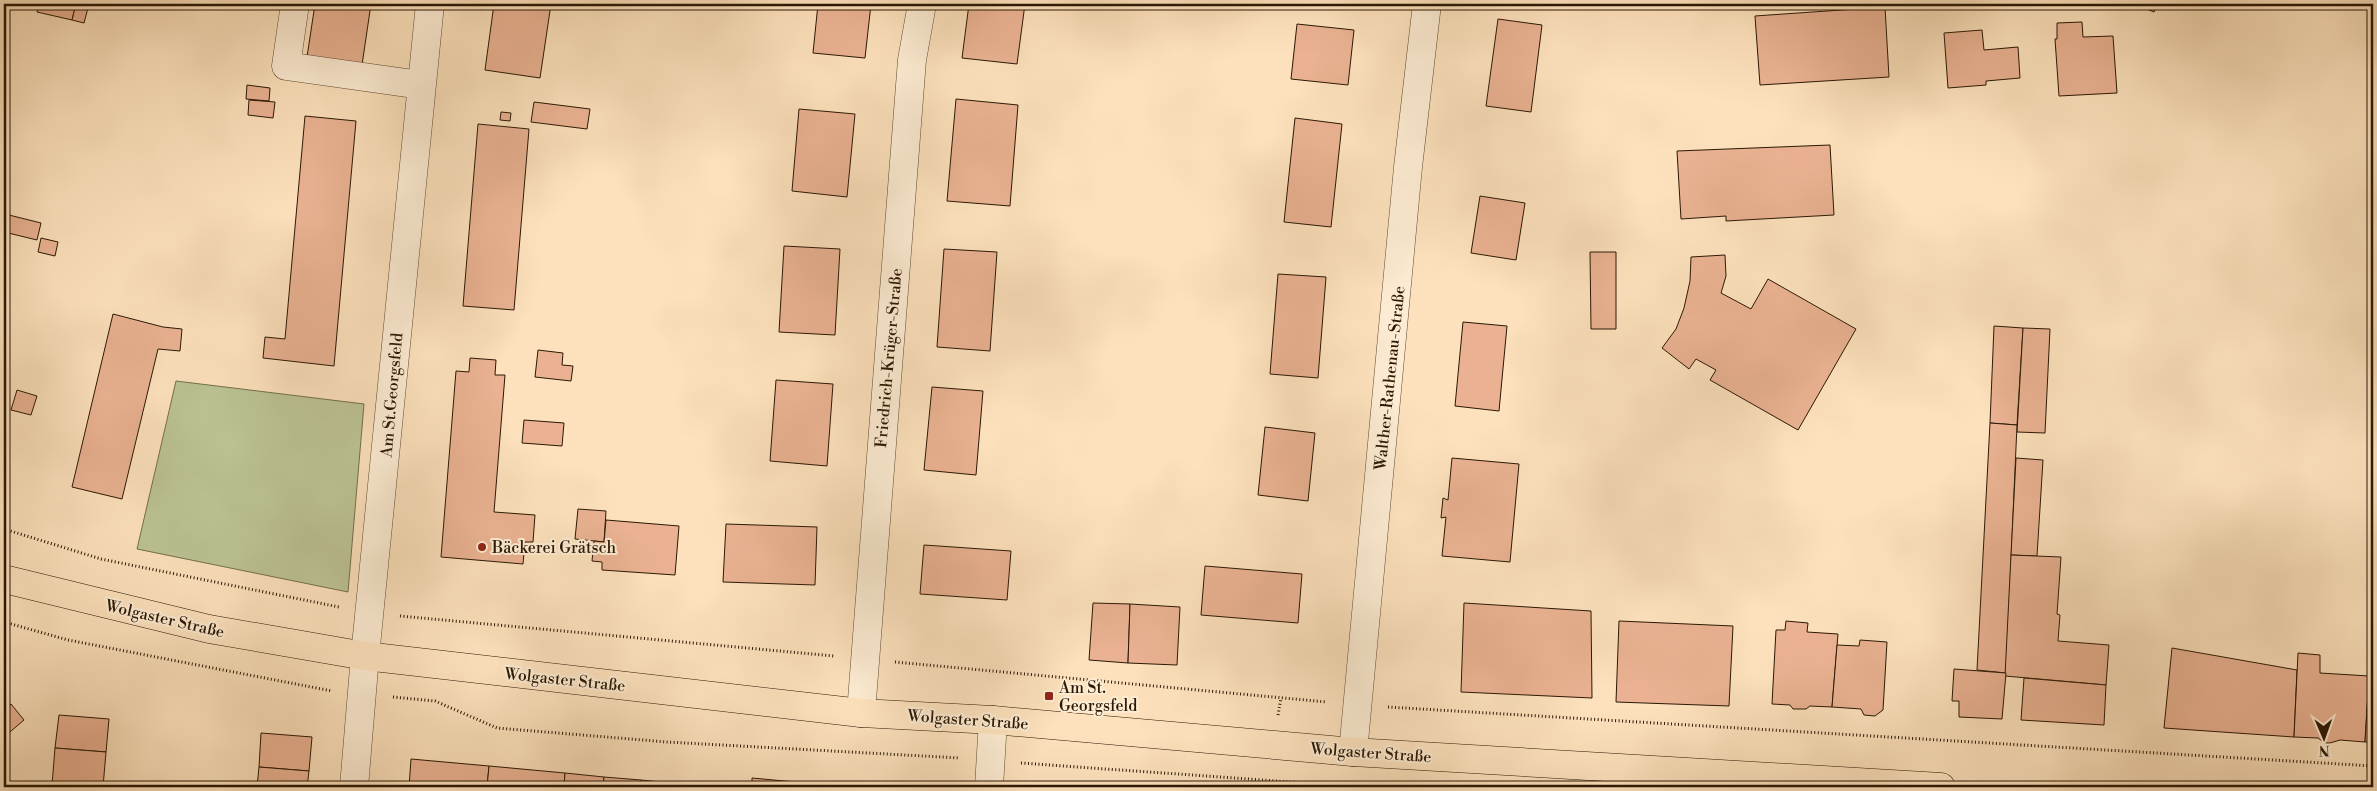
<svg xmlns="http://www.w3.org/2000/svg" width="2377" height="791" font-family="'Libre Bodoni',serif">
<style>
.green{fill:#bcc393;stroke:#736e4c}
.building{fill:#eab292;stroke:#2a1804}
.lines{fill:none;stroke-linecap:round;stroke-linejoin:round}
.minor-casing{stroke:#5e4a32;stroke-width:29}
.major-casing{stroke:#2a1804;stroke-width:29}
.path{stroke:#2a1804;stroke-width:3;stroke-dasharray:1 2.5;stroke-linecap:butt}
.minor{stroke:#fdecd3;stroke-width:28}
.major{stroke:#fce1bc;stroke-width:28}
.poi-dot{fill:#8f2418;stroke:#fdecd3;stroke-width:2}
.labels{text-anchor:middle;stroke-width:4;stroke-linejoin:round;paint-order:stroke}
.street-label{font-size:16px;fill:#2a1804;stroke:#fdecd3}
.poi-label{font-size:16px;fill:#2a1804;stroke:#fdecd3;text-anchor:start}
</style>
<rect width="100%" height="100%" fill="#fce1bc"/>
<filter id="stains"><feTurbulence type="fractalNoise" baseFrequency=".004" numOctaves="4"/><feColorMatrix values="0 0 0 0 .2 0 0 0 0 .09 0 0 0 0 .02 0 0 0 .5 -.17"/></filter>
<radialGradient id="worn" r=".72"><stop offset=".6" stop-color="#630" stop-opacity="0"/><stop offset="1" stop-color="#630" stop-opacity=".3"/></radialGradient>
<polygon class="green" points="176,381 364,404 348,592 137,549"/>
<g class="building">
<polygon points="39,4 76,4 72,20 37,12"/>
<polygon points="76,4 89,4 84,23 72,20"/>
<polygon points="315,4 371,4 362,65 307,57"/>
<polygon points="494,4 551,4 540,78 485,70"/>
<polygon points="818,4 871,4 865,58 813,53"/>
<polygon points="969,4 1025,4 1017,64 962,58"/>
<polygon points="2134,4 2157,4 2154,12"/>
<polygon points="1885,7 1889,77 1760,85 1755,16"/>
<polygon points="1498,19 1542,25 1531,112 1486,106"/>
<polygon points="2082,22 2083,37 2113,36 2117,93 2059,96 2055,39 2057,39 2057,23"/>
<polygon points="1297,24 1354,30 1348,85 1291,79"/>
<polygon points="1982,30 1984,50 2018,47 2020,78 1986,81 1986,85 1948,88 1944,33"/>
<polygon points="247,85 270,88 269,101 246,99"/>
<polygon points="956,99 1018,105 1010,206 947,201"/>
<polygon points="249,100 275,102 273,118 248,115"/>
<polygon points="534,102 590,109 587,129 531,122"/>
<polygon points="799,109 855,114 847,197 792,191"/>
<polygon points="501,112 511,113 510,121 500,120"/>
<polygon points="305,116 356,121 334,366 263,358 265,337 285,339"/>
<polygon points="1295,118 1342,124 1331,227 1284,222"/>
<polygon points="478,124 529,129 514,310 463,306"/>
<polygon points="1830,145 1834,215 1726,221 1726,216 1681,219 1677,151"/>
<polygon points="1480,196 1525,203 1516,260 1471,253"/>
<polygon points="5,214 41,223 37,240 4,232"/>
<polygon points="41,238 58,242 55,256 38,252"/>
<polygon points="784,246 840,249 835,335 779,332"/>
<polygon points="944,249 997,252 990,351 937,347"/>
<polygon points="1590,252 1616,252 1616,329 1591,329"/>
<polygon points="1725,255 1726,276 1721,293 1751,309 1768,279 1856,329 1798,430 1710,380 1716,370 1696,359 1689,369 1662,348 1676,329 1684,308 1690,281 1691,257"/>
<polygon points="1278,274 1326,277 1318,378 1270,374"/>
<polygon points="113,314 163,327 182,329 180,351 158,349 122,499 72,487"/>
<polygon points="1463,322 1507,326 1499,411 1455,406"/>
<polygon points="1994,326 2023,328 2017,425 1990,423"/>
<polygon points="2023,328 2050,329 2045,433 2017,432"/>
<polygon points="538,350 563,353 562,365 573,366 571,381 535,377"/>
<polygon points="470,358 496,360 495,375 505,375 494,512 535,515 533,542 525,542 523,564 441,557 456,371 469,372"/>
<polygon points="776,380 833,384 827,466 770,461"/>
<polygon points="932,387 983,391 976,475 924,470"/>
<polygon points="17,390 37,396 31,415 11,410"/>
<polygon points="524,420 564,423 562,446 522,443"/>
<polygon points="1990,423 2017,425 2006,673 1977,670"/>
<polygon points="1265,427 1315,433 1308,501 1258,495"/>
<polygon points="1452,458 1519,464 1510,562 1442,556 1446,517 1441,518 1443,498 1448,500"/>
<polygon points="2016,458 2043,460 2037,556 2011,555"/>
<polygon points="578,509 606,511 604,542 575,539"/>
<polygon points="606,520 679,526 675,575 602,570 602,562 592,561 594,541 604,542"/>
<polygon points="726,524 817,527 815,585 723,582"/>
<polygon points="924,545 1011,551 1007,600 920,594"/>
<polygon points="2011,555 2061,557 2057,614 2060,615 2058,641 2109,645 2106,685 2005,676"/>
<polygon points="1205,566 1302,574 1298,623 1201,615"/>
<polygon points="1093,603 1130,604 1128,663 1089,660"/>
<polygon points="1464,603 1591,611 1592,698 1461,692"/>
<polygon points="1130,604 1180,607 1177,665 1128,663"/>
<polygon points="1619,621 1733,626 1729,706 1616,702"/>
<polygon points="1786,621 1808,623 1807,632 1838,634 1832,707 1810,706 1806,709 1793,709 1790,705 1772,704 1776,630 1785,630"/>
<polygon points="1860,640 1887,642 1883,710 1875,716 1864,715 1861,709 1832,707 1837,645 1859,646"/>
<polygon points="2172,648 2297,670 2294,737 2164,728"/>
<polygon points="2298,653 2320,655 2320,673 2369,676 2365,742 2340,740 2330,743 2325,743 2318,738 2294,737"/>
<polygon points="1954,669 2006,673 2002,719 1959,717 1959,701 1952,701"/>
<polygon points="2369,676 2373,676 2373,742 2365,742"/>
<polygon points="2024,678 2106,685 2104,725 2021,720"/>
<polygon points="11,704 24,720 4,737 4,710"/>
<polygon points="59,715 109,719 106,752 55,748"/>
<polygon points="261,733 312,737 309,771 259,767"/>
<polygon points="55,748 106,752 103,787 52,785"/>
<polygon points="411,759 489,766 487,787 409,787"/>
<polygon points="489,766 565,773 564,787 487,787"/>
<polygon points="259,767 309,771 307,787 257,787"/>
<polygon points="565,773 604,777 603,787 564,787"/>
<polygon points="604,777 641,780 640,787 603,787"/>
<polygon points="752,778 817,784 816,787 752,787"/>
<polygon points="641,780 709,787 640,787"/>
</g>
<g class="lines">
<g class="minor-casing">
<g id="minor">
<polyline points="295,4 286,66 421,85"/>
<polyline points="861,713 912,60 922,4"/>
<polyline points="1353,752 1408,167 1427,4"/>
<polyline points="354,787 365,656 430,4"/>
<polyline points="989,787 993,720"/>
</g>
</g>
<g class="major-casing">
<polyline id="major" points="4,579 209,629 365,656 861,713 993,720 1353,752 1941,787"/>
</g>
<g class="path">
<polyline points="4,529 101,559 339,607"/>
<polyline points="400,616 834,656"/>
<polyline points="4,622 68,640 332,691"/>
<polyline points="895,662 1327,702"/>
<polyline points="393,697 435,701 497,728 667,742 960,758"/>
<polyline points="1388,707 2373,766"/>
<polyline points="1278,715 1281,698"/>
<polyline points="1021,763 1334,785"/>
</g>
<use href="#minor" class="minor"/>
<use href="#major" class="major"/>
</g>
<g class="poi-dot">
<circle cx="482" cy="547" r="5"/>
<rect x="1044" y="691" width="10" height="10" rx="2.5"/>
</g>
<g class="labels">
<g class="street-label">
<text transform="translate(888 358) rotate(-85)" y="6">Friedrich-Krüger-Straße</text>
<text transform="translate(1389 378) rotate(-84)" y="6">Walther-Rathenau-Straße</text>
<text transform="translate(391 395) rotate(-85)" y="6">Am St.Georgsfeld</text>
<text transform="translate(165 618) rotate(13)" y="6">Wolgaster Straße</text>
<text transform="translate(565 679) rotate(6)" y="6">Wolgaster Straße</text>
<text transform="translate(968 719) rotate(4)" y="6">Wolgaster Straße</text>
<text transform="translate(1371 752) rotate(4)" y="6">Wolgaster Straße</text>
</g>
<g class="poi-label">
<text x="492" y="553">Bäckerei Grätsch</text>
<text x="1059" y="693">Am St.<tspan x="1059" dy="18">Georgsfeld</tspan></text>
</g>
</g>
<rect width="2377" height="791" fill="none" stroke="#fce1bc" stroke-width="20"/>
<rect x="5" y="5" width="2367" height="781" fill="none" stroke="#2a1804" stroke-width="2.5"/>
<rect x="10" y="10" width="2357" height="771" fill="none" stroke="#2a1804"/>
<g transform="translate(2324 738) rotate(178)" stroke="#fdecd3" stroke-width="4" paint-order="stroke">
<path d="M0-4L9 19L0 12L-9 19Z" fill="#2a1804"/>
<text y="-8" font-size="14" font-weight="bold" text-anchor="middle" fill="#2a1804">N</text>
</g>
<rect width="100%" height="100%" filter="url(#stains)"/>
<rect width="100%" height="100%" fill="url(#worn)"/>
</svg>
